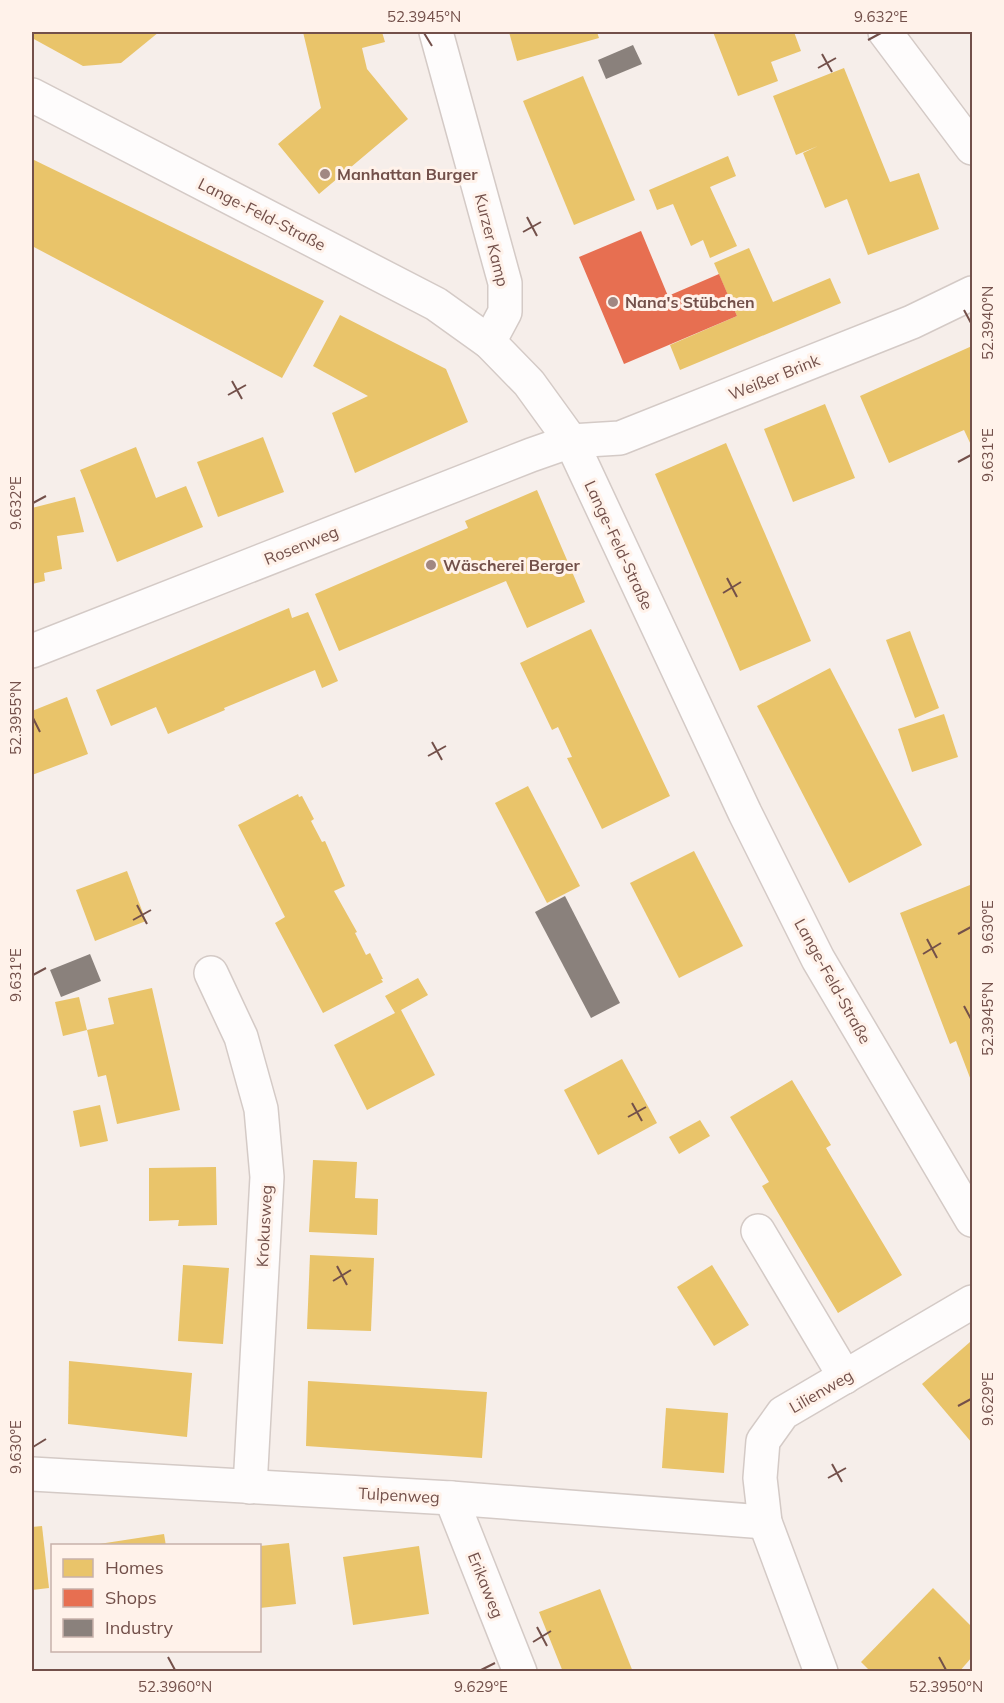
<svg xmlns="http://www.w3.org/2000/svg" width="1004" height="1703" font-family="Mulish,sans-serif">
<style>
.homes{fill:#e9c46a}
.shops{fill:#e76f51}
.industry{fill:#8a817c}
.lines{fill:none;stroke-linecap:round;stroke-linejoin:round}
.minor-casing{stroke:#d4cac6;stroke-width:36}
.minor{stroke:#fefcfc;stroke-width:33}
.ticks{fill:none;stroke:#73504a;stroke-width:2}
.poi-dot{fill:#a18782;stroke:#fff2ea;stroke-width:2}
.labels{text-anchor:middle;stroke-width:6;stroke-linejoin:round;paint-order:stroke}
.poi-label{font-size:16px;font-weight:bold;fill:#73504a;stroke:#fff2ea;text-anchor:start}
.street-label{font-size:16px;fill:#73504a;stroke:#fff2ea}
.neatline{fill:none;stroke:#73504a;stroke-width:2}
.ticks-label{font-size:15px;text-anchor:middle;fill:#73504a}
</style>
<rect width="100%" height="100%" fill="#f6eeea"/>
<g class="homes">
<polygon points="32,32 159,32 121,63 83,66 32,38"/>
<polygon points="303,32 382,32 385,42 362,48 367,69 408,119 319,194 278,144 321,108"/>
<polygon points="509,32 597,32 599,38 517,61"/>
<polygon points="713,32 794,32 801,51 771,62 778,81 738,96"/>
<polygon points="844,68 890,182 919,173 939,229 868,255 847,199 825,208 803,153 818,146 796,155 773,96"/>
<polygon points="583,76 635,200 574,225 523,101"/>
<polygon points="728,156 736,176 710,187 737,246 710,258 703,240 691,246 673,204 657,210 649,190"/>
<polygon points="32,159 324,301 282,378 32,246"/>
<polygon points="749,248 773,302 830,278 841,303 680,370 670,345 737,316 714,263"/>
<polygon points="340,315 446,369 468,422 355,473 332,413 368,396 313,366"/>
<polygon points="972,346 972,447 964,430 889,463 860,396"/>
<polygon points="825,404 855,478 793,502 764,429"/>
<polygon points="263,437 284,492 218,517 197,462"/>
<polygon points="726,443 811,641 740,671 655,474"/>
<polygon points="136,447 156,498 186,486 203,527 117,562 80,470"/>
<polygon points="537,490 585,602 527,628 506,581 339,651 315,594 468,528 465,521"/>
<polygon points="75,497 84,532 57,536 62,569 44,573 45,581 32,584 32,508"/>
<polygon points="289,608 292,618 308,612 338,681 322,688 315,670 224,708 225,710 168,734 156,707 111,726 96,690"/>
<polygon points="591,629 670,796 602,829 567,758 572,757 558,727 552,730 520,663"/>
<polygon points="910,631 939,708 915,718 886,640"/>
<polygon points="830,668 922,845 849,883 757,706"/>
<polygon points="67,697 88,754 32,775 32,711"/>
<polygon points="944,714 958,757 912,772 898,729"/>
<polygon points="528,786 580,886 547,903 495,803"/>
<polygon points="298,794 299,797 302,796 314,819 311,821 322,842 325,841 345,886 334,891 357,932 355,933 366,955 370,953 383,979 381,979 383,982 323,1013 275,923 285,917 238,825"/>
<polygon points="694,851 743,946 679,978 630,883"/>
<polygon points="127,871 146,921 95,941 76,890"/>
<polygon points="970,885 972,891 972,1083 956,1041 950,1044 900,913"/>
<polygon points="418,978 428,995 401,1010 435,1075 367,1110 334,1045 395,1013 385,996"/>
<polygon points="152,988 180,1110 117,1124 106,1075 98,1077 87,1030 114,1024 108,998"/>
<polygon points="79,997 87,1030 63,1036 55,1002"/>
<polygon points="622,1059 657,1123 598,1155 564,1090"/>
<polygon points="792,1080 831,1145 826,1148 902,1275 838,1313 762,1186 769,1182 730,1117"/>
<polygon points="100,1105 108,1141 80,1147 73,1111"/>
<polygon points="700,1120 710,1136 679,1154 669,1137"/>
<polygon points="313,1160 357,1162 355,1198 378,1199 377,1235 309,1232"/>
<polygon points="216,1167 217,1225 178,1226 179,1220 149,1221 149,1168"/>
<polygon points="310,1255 374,1258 371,1331 307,1329"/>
<polygon points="183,1265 229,1268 223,1344 178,1341"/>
<polygon points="712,1265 749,1325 714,1346 677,1287"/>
<polygon points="970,1342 972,1346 972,1443 922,1384"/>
<polygon points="69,1361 192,1373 187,1437 68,1424"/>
<polygon points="308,1381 487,1392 482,1458 306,1446"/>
<polygon points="666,1408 728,1413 724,1473 662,1468"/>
<polygon points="42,1526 49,1588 32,1590 32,1527"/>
<polygon points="164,1534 166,1546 99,1546 99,1544"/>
<polygon points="289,1543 296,1604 260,1608 260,1546"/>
<polygon points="419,1546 429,1614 353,1625 343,1557"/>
<polygon points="933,1588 972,1627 972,1657 959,1672 871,1672 861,1662"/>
<polygon points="600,1589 633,1672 563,1672 539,1612"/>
</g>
<polygon class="shops" points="641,231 668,296 719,274 737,316 624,364 579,257"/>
<g class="industry">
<polygon points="633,45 642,64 606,79 598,60"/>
<polygon points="565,896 620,1003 591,1018 535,912"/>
<polygon points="90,954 101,981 61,997 50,970"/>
</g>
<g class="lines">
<g class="minor-casing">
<g id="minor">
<polyline points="436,32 505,283 505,312 489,342"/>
<polyline points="885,32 972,148"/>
<polyline points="32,95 436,304 489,342 529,383 571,441 745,813 818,959 972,1220"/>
<polyline points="32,651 531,455 571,441 620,438 912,322 972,293"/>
<polyline points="211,973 241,1037 261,1109 267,1177 250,1487"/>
<polyline points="758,1231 845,1377"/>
<polyline points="32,1474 451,1498 765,1522"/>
<polyline points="451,1498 520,1672"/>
<polyline points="821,1672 765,1522 760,1478 763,1441 783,1413 972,1302"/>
</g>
</g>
<use href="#minor" class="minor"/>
</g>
<path class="ticks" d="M424,33l8,13M868,40l13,-7M822,54l10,18M818,68l18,-10M527,217l10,19M523,232l18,-10M964,310l7,13M232,381l10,18M228,395l18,-10M958,462l13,-7M33,503l13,-7M727,578l10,19M723,593l18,-11M33,718l7,14M432,742l10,18M428,756l18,-10M137,905l10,19M133,920l18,-10M958,934l13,-7M927,939l10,19M923,954l18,-11M33,975l13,-7M964,1006l7,13M632,1103l10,18M628,1117l18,-10M337,1266l10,19M333,1281l18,-11M958,1406l13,-7M33,1447l13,-8M832,1464l10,18M828,1478l18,-10M537,1627l10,19M533,1642l18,-11M168,1657l7,13M939,1657l7,13M481,1670l14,-7"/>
<g class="poi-dot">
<circle cx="325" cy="174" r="6"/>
<circle cx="613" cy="302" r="6"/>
<circle cx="431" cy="565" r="6"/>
</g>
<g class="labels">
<g class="poi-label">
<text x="337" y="180">Manhattan Burger</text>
<text x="625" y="308">Nana's Stübchen</text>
<text x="443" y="571">Wäscherei Berger</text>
</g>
<g class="street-label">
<text transform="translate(262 214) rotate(27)" y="6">Lange-Feld-Straße</text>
<text transform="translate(492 240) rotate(76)" y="6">Kurzer Kamp</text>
<text transform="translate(774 377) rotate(-22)" y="6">Weißer Brink</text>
<text transform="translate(301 545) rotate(-22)" y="6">Rosenweg</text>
<text transform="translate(619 545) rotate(65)" y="6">Lange-Feld-Straße</text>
<text transform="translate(833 981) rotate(61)" y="6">Lange-Feld-Straße</text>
<text transform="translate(264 1226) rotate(-87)" y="6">Krokusweg</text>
<text transform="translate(821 1391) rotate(-30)" y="6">Lilienweg</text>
<text transform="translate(399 1495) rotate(3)" y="6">Tulpenweg</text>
<text transform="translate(486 1585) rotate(68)" y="6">Erikaweg</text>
</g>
</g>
<rect width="1004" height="1703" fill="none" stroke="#fff2ea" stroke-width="66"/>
<rect x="51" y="1544" width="210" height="108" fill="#fff2ea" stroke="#c7b1aa" stroke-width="1.5"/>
<rect x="63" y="1559" width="30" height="18" fill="#e9c46a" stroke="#c7b1aa" stroke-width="1.5"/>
<text x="105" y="1574" font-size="18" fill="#73504a">Homes</text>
<rect x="63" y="1589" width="30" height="18" fill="#e76f51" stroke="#c7b1aa" stroke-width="1.5"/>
<text x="105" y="1604" font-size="18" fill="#73504a">Shops</text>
<rect x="63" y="1619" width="30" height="18" fill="#8a817c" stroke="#c7b1aa" stroke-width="1.5"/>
<text x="105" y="1634" font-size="18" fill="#73504a">Industry</text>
<rect x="33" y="33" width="938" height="1637" class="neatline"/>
<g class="ticks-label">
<text x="424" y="22">52.3945°N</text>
<text x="881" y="22">9.632°E</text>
<text transform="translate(988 323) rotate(-90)" y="5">52.3940°N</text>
<text transform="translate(988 455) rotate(-90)" y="5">9.631°E</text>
<text transform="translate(16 503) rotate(-90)" y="5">9.632°E</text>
<text transform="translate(16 718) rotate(-90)" y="5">52.3955°N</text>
<text transform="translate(988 927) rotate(-90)" y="5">9.630°E</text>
<text transform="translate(16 975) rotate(-90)" y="5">9.631°E</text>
<text transform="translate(988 1019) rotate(-90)" y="5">52.3945°N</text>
<text transform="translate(988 1399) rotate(-90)" y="5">9.629°E</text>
<text transform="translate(16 1447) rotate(-90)" y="5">9.630°E</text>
<text x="175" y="1692">52.3960°N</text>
<text x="481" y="1692">9.629°E</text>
<text x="946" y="1692">52.3950°N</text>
</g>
</svg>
